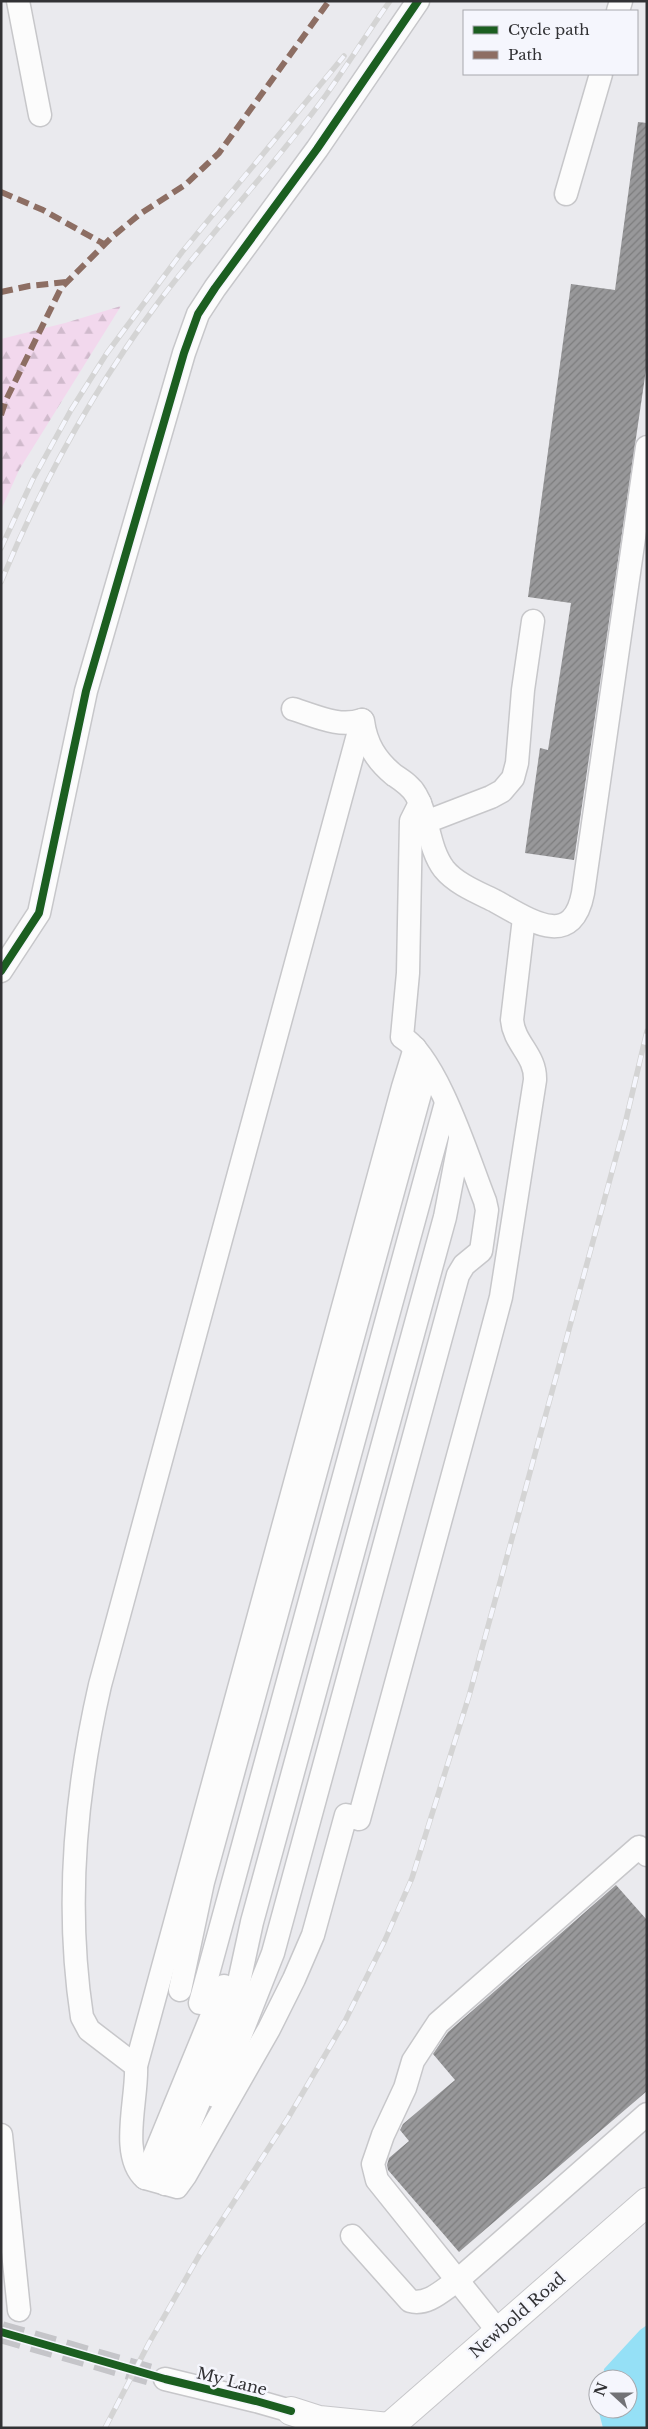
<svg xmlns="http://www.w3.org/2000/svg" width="648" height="2429" font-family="'Libre Baskerville',serif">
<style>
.forest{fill:url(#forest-firs)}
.water{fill:#95e0f6}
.building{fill:url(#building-hatch)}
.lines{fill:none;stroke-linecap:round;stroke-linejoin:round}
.minor-tunnel{stroke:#c5c5c9;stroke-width:22;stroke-dasharray:22 11;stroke-linecap:butt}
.minor-casing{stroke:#c7c7ca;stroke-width:25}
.major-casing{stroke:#c7c7ca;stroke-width:30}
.minor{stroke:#fcfcfc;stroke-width:22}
.major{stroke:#fcfcfc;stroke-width:28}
.rail-casing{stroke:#d4d4d4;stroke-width:5.5}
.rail{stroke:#f5f6fd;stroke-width:4;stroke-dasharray:11;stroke-linecap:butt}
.quiet{stroke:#8d6e63;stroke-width:6;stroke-dasharray:12 6;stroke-linecap:butt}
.cycleway-casing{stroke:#f5f6fd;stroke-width:11}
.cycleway{stroke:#1b5e20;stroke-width:8}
.labels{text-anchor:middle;stroke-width:5;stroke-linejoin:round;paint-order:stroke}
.street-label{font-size:16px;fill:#323235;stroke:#f5f6fd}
</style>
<defs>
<pattern id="forest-firs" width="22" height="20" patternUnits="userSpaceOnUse" patternTransform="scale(1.25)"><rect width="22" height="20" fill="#f2d8ed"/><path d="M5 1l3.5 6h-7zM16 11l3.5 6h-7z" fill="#d0bacc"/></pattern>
<pattern id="building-hatch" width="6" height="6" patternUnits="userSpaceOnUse" patternTransform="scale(1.25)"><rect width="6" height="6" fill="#98989a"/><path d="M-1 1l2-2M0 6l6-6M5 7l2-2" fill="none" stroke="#7d7d7e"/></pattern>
</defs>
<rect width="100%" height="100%" fill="#eaeaee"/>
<polygon class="forest" points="121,306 19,470 1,510 1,339 65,323"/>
<polygon class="water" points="647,2325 647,2428 603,2428 598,2409 628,2409 628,2379 603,2379 604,2369 640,2330"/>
<g class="building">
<polygon points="638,122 647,123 647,363 574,860 525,853 540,748 548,750 571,603 528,597 571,284 615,290"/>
<polygon points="616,1885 647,1920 647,2091 459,2252 388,2170 387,2165 389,2158 409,2141 400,2130 403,2124 455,2080 433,2054 448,2032"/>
</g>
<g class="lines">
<polyline class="minor-tunnel" points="1,2332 165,2379"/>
<g class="minor-casing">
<g id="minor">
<polyline points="18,1 40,115"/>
<polyline points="618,11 621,1"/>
<polyline points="566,194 601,74"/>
<path d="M293,709c23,7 46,19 69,11"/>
<path d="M363,721c3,23 13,39 31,54 9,6 17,11 22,20 13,22 12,53 28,74 12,15 35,24 51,32 33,18 77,50 88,-8l64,-446"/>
<polyline points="426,822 491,797 502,791 513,778 517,763 523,690 533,621"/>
<polyline points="1,971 39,913 86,691 184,353 198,314 215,288 317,149 418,1"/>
<path d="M415,1048l-12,39 -267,979c2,31 -17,89 9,112l32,9 8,-11 84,-147 25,-50 19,-44 33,-120 13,4 126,-462 16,-60 34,-217c1,-25 -21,-36 -23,-60l12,-102"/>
<polyline points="180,1990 203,1882 427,1068"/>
<polyline points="200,2003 446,1103"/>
<path d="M136,2066l-47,-36 -7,-13c-17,-112 -7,-223 18,-332l262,-965"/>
<path d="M204,2092l11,4 5,-9 53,-134 185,-678 6,-10 17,-14 6,-41 -2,-9c-16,-40 -47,-142 -83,-164l6,-64 3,-152 9,-18"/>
<polyline points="1,2135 19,2310"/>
<polyline points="145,2178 224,1986"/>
<polyline points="165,2184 206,2085 211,2056 237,1991 252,1922 445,1217 460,1139"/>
<path d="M352,2236l58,65c18,5 34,-12 48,-21l189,-166"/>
<polyline points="498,2331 377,2180 373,2164 383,2135 405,2088 413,2061 438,2023 639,1847 647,1855"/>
<polyline points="165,2379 256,2401 291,2411"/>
</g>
</g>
<g class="major-casing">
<g id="major">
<polyline points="291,2411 319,2420 389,2427"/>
<polyline points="388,2428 647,2202"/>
</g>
</g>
<use href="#minor" class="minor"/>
<use href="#major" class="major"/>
<g class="rail-casing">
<g id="rail">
<polyline points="1,548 33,479 71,410 107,353 182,252 344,56"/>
<path d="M1,582c41,-100 94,-195 159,-282 53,-70 114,-134 166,-205 22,-31 42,-63 64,-94"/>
<polyline points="105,2428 149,2343 200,2254 288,2118 345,2021 385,1940 412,1878 469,1696 625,1124 647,1031"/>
</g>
</g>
<use href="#rail" class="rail"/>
<g class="quiet">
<polyline points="1,192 43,210 104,244"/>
<polyline points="1,292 29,286 66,282"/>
<polyline points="1,415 6,400 61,288 112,237 140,214 185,185 219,153 329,1"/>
</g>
<g class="cycleway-casing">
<g id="cycleway">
<polyline points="1,971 39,913 86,691 184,353 198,314 215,288 317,149 418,1"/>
<polyline points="1,2332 165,2379 256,2401 291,2411"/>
</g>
</g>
<use href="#cycleway" class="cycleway"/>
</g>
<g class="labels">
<g class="street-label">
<text transform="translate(517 2315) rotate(-41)" y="6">Newbold Road</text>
<text transform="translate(232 2381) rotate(14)" y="6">My Lane</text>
</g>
</g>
<rect width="648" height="2429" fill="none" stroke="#323235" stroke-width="5"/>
<rect x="463" y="10" width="175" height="65" fill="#f5f6fd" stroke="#a7a8ad"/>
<rect x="473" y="26" width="25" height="8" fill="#1b5e20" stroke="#a7a8ad"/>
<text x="508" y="35" font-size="15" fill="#323235">Cycle path</text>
<rect x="473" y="51" width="25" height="8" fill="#8d6e63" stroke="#a7a8ad"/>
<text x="508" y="60" font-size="15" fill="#323235">Path</text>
<g transform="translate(613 2394) rotate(291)"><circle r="24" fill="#f5f6fd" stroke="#a7a8ad"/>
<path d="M0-4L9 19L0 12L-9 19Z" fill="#727276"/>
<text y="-8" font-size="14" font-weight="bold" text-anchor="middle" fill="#323235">N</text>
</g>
</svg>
